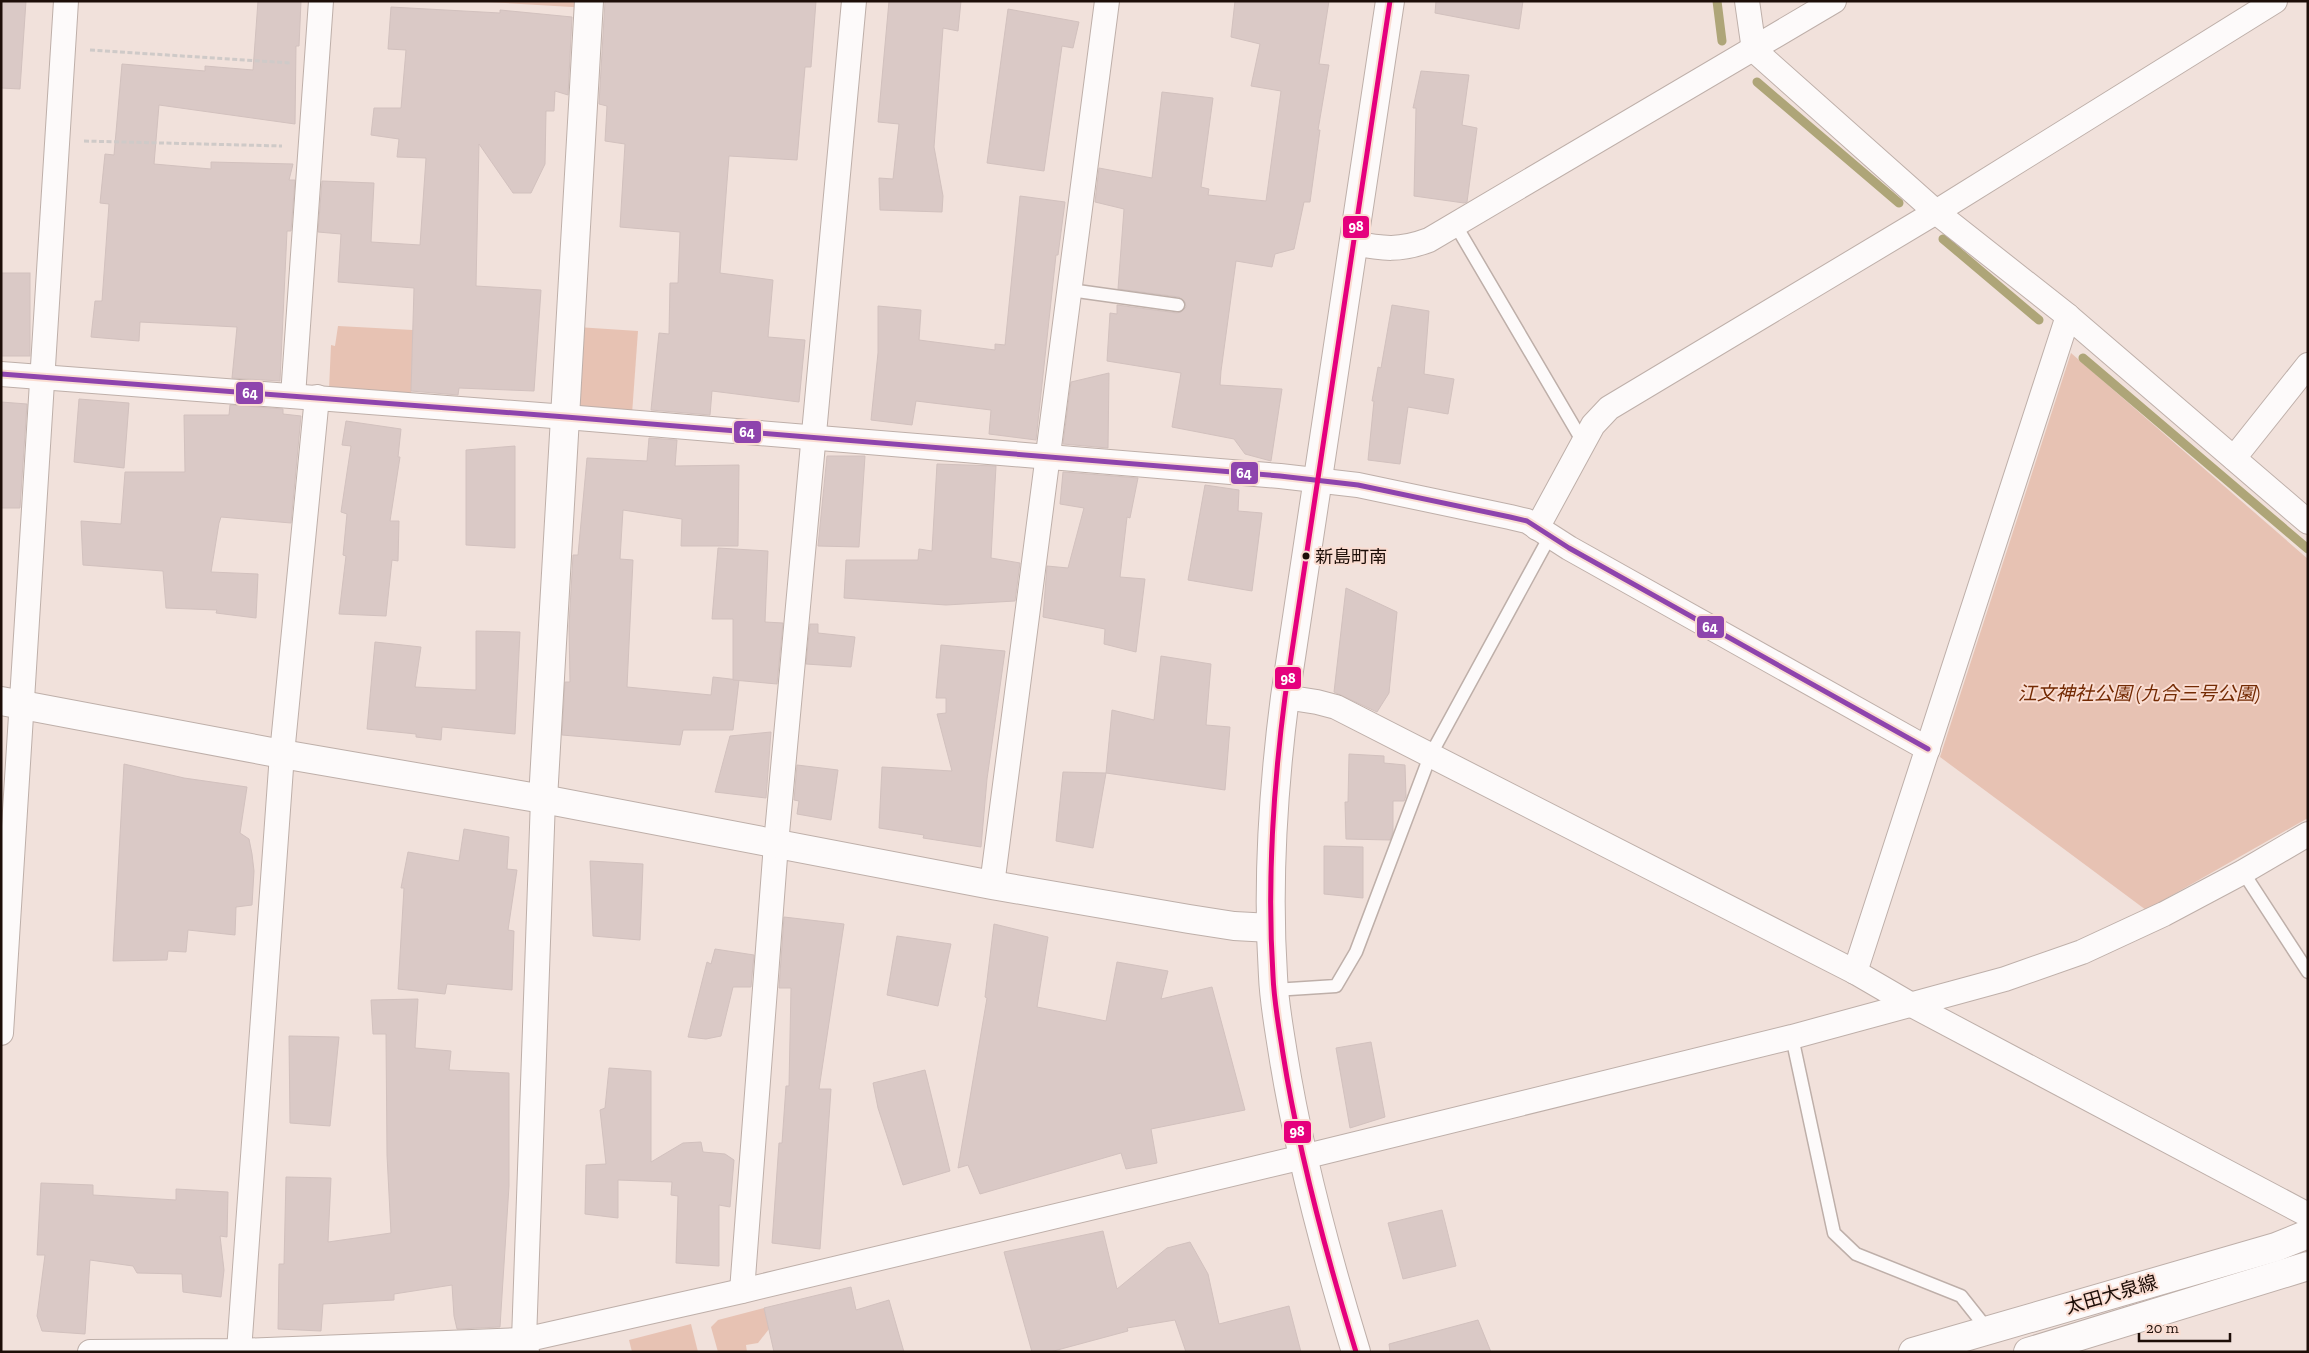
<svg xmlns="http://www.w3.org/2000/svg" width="2309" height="1353" font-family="'Zilla Slab','Noto Sans JP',serif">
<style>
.green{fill:#e7c2b3}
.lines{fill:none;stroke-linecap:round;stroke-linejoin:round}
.stream{stroke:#aea578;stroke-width:9}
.building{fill:#dac9c6;stroke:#d2c1be}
.service-casing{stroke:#beafa9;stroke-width:15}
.minor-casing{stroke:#beafa9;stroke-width:26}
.tertiary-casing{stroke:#beafa9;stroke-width:30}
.secondary-casing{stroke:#beafa9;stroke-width:30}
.path{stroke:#cfcac8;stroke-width:3;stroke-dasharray:5 2.5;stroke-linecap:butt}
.service{stroke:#fdfafa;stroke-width:12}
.minor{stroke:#fdfafa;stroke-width:24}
.tertiary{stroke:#fdfafa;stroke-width:28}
.secondary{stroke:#fdfafa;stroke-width:28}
.bus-1-casing{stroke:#faddd2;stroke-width:9}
.bus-2-casing{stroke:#faddd2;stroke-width:9}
.bus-1{stroke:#8e44ad;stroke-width:5}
.bus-2{stroke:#e5007d;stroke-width:5}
.bus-dot{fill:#1d0e08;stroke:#faddd2;stroke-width:2}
.labels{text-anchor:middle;stroke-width:4;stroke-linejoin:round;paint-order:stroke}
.bus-label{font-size:18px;fill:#1d0e08;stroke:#faddd2;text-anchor:start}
.park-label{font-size:19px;font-style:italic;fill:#732a03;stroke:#faddd2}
.street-label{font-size:19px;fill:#1d0e08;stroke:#faddd2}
.line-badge{stroke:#faddd2;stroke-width:2}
.badge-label{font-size:14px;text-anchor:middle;font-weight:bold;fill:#fff}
</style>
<rect width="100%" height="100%" fill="#f1e1db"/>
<g class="green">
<polygon points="470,1 589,1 589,8"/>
<polygon points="338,326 413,330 411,396 329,389 331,345 335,346"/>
<polygon points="577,327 638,331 632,414 583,409 573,396"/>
<polygon points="2071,353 2308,559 2308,818 2146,910 1940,757"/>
<polygon points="764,1308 769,1329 758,1343 746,1345 747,1352 718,1352 711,1327 718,1320"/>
<polygon points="691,1324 698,1352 632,1352 629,1340"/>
</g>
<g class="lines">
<g class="stream">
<polyline points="1717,1 1722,41"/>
<polyline points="1757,82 1899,203"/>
<polyline points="1943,239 2039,320"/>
<polyline points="2083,358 2308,549"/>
</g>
</g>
<g class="building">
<polygon points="1,1 26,1 20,89 1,88"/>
<polygon points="258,1 301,1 299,46 296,46 295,124 159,105 154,164 211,169 211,162 293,164 289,180 295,180 291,231 287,231 280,381 232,378 237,327 140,322 139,341 91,337 95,301 102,301 109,204 100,203 105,154 114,155 122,64 205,71 205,66 253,70"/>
<polygon points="605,1 816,1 811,67 805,67 797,160 729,156 720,273 773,280 768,337 805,340 799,402 712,391 710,415 651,410 659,333 669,334 670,283 678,283 680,232 620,227 625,144 605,141 607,106 599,104"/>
<polygon points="889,1 961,1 958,31 943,28 934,147 943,196 942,212 880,210 879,178 893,179 899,124 878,122"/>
<polygon points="1235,1 1329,1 1319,64 1329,65 1318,130 1320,130 1310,202 1304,202 1294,249 1275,254 1272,267 1236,261 1221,371 1220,385 1282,389 1271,461 1245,454 1234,439 1172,427 1181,373 1107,361 1110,313 1117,314 1117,305 1177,313 1181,312 1186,307 1185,302 1179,297 1118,289 1124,209 1095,202 1099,168 1152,178 1162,92 1213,98 1201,187 1209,189 1208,195 1266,201 1281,91 1251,86 1260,44 1231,37"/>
<polygon points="1436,1 1523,1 1519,29 1435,13"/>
<polygon points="391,7 500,13 500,10 572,17 568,95 555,91 554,111 546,111 545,164 531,193 513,193 479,144 476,286 541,290 534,391 459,388 458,395 411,391 414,288 338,282 341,234 318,232 322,181 374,183 371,242 420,245 426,158 397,157 399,139 371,135 374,108 401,108 406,50 388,49"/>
<polygon points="1008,9 1079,22 1073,48 1062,46 1044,171 987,163"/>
<polygon points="1421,71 1469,75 1462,125 1477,128 1467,202 1464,203 1414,196 1416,108 1413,108"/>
<polygon points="1020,196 1065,202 1058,255 1056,255 1036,440 989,434 991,410 916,401 912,425 871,420 878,353 878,306 921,310 919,340 995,350 995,344 1005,345"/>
<rect x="1" y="273" width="29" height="83"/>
<polygon points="1392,305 1429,311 1424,374 1454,379 1448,414 1408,407 1400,464 1368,460 1374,401 1372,401 1378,367 1381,368"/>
<polygon points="1109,373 1108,448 1063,444 1071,382"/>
<polygon points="79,399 129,403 124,468 74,462"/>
<polygon points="1,402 27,404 20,508 1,508"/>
<polygon points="230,405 283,409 283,414 301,416 291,523 221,517 219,523 211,572 258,574 256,618 216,613 217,610 166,608 163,571 83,565 81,521 121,524 125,472 185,472 184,415 229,415"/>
<polygon points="346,421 401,429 398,457 400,457 390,521 399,521 398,561 392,560 386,616 339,614 346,556 343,555 347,514 341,512 351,446 342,445"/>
<polygon points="649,438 677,440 675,466 739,465 738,546 681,546 682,519 623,510 620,559 633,560 627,687 711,695 713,677 739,680 733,730 683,730 680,745 562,735 565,682 570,682 569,626 573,555 578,555 587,458 647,461"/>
<polygon points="515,446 515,548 466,545 466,450"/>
<polygon points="827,456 865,456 859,547 818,546"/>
<polygon points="937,464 996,466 991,558 1020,563 1015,601 946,605 844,598 846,560 918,560 919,549 932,551"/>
<polygon points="1063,472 1138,478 1130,518 1127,517 1120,577 1145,579 1136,652 1104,644 1105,629 1043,617 1047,566 1068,568 1084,508 1060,504"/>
<polygon points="1205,485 1239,490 1238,511 1262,513 1252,591 1188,580"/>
<polygon points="718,548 768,551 765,622 783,623 777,684 733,680 733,619 712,619"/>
<polygon points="1346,588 1397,612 1389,693 1377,712 1334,692"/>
<polygon points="810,624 818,624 818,633 855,637 851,667 806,664"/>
<polygon points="476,631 520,632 515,734 442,727 441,740 416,737 416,734 367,729 375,642 421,647 415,687 476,690"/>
<polygon points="941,645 1005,651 987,779 981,847 923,838 924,835 879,828 882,767 952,771 937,714 946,713 946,698 936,698"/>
<polygon points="1161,656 1211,664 1206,725 1230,727 1225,790 1106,773 1112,710 1154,720"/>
<polygon points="771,732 766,798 715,792 730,736"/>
<polygon points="1349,754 1384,756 1384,763 1405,765 1406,796 1404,801 1393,801 1393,832 1390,840 1346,839 1345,802 1348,802"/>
<polygon points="124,764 184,778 247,787 240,833 249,839 252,854 254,871 252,905 236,907 235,935 188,930 186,952 168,951 167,960 113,961"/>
<polygon points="797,765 838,770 831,820 797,814 799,801 794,800"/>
<polygon points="1063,772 1106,773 1093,848 1056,841"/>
<polygon points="464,829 509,837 507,869 517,870 508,930 514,931 512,990 447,984 445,994 398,989 404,888 401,888 408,852 459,861"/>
<polygon points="1324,846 1363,847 1363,898 1324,894"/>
<polygon points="590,861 643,864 640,940 593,936"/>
<polygon points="784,917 844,924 819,1089 831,1089 820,1249 772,1243 779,1143 782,1143 786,1086 789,1086 791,988 779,988"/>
<polygon points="994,924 1048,937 1037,1007 1106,1021 1117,962 1168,971 1161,999 1212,987 1245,1110 1151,1129 1157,1163 1126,1169 1121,1153 980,1194 968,1165 958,1168 987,998 985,997"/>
<polygon points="897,936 951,944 938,1006 887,995"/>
<polygon points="715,949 754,955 751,987 733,987 721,1036 706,1039 688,1037 707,962 711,964"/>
<polygon points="418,999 415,1048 451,1051 449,1070 509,1073 509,1186 500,1327 457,1329 454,1316 452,1285 394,1294 394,1300 323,1304 321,1331 278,1329 279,1264 284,1264 286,1177 331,1178 328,1242 391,1233 387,1155 386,1034 373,1034 371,1000"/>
<polygon points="289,1036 339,1037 330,1126 290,1123"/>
<polygon points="1371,1042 1385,1117 1350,1128 1336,1048"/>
<polygon points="609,1068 651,1071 651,1162 683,1143 701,1142 703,1152 725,1154 734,1160 730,1207 719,1205 719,1266 676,1263 678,1196 671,1195 672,1182 618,1180 618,1218 585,1214 586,1165 606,1164 600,1110 605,1108"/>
<polygon points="925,1070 950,1171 903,1185 878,1108 873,1083"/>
<polygon points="41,1183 93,1185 93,1195 176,1200 176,1189 228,1192 227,1237 220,1236 224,1270 221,1297 183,1292 182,1274 137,1273 133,1266 90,1260 85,1334 42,1331 37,1316 45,1255 37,1255"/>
<polygon points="1442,1210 1456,1266 1403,1279 1388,1223"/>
<polygon points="1103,1231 1117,1289 1167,1248 1190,1242 1208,1274 1219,1324 1289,1306 1301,1352 1186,1352 1175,1320 1127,1328 1128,1331 1050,1352 1032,1352 1004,1252"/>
<polygon points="851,1287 856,1310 889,1300 904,1352 774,1352 764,1308"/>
<polygon points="1478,1320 1491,1352 1390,1352 1389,1344"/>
</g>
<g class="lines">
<g class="service-casing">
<g id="service">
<polyline points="1455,224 1583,442"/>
<polyline points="1070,290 1178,305"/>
<polyline points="2243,872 2308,972"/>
<polyline points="1274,990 1336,986 1356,952 1430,756 1550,536"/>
<polyline points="1792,1037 1834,1233 1856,1254 1961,1296 1988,1330"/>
</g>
</g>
<g class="minor-casing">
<g id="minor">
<polyline points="1747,1 1754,50 1936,212 2068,316 2308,522"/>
<path d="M1353,243c30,6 47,8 76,-3l405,-239"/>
<polyline points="1,374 566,417 1280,476 1358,485 1510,517 1527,521 1569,548 1928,749"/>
<polyline points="293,396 321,1"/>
<polyline points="2234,458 2308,365"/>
<polyline points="1537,528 1593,425 1609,408 1936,212 2275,1"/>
<polyline points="1285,697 1317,702 1336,707 1855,972 1910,1004 2308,1215"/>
<polyline points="992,885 1107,1"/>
<polyline points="1855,972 2068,316"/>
<polyline points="1,1033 66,1"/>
<polyline points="742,1291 776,844 854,1"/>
<polyline points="239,1351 282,754 317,397"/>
<polyline points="90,1352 239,1351 524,1340 742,1291 1303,1157 1792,1037 2005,979 2082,952 2164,914 2243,872 2308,834"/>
<polyline points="527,1352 524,1340 543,799"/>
</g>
</g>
<g class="tertiary-casing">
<g id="tertiary">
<polyline points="1,701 282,754 543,799 992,885 1189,919 1234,926 1271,928"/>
<polyline points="543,799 589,1"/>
<path d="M1356,1352c-30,-98 -57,-197 -73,-298 -4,-26 -9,-52 -10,-78 -6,-93 0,-187 12,-279l105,-696"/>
</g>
</g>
<g class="secondary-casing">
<g id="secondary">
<polyline points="1913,1352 2276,1247 2308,1234"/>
<polyline points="2028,1352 2308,1266"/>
</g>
</g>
<g class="path">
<polyline points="90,50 291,63"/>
<polyline points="84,141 282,146"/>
</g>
<use href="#service" class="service"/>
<use href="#minor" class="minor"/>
<use href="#tertiary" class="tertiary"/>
<use href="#secondary" class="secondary"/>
<g class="bus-1-casing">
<polyline id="bus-1" points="1,374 566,417 1280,476 1358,485 1510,517 1527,521 1569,548 1928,749"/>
</g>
<g class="bus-2-casing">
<path id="bus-2" d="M1356,1352c-30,-98 -57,-197 -73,-298 -4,-26 -9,-52 -10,-78 -6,-93 0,-187 12,-279l105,-696"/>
</g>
<use href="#bus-1" class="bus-1"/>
<use href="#bus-2" class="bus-2"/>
</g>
<circle class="bus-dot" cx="1306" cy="556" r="4.5"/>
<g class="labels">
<g class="bus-label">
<text x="1315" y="563">新島町南</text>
</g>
<g class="park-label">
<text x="2139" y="700">江文神社公園 (九合三号公園)</text>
</g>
<g class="street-label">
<text transform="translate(2111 1294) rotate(-16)" y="7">太田大泉線</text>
</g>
</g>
<g class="line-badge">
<rect x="1342" y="215" width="28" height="24" rx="5" fill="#e5007d"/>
<rect x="235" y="381" width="29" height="24" rx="5" fill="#8e44ad"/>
<rect x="733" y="420" width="29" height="24" rx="5" fill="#8e44ad"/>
<rect x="1230" y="461" width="29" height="24" rx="5" fill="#8e44ad"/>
<rect x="1696" y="615" width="29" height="24" rx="5" fill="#8e44ad"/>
<rect x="1274" y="666" width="28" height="24" rx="5" fill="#e5007d"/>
<rect x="1283" y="1120" width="29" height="24" rx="5" fill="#e5007d"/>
</g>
<g class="badge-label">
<text x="1356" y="231">98</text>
<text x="250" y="398">64</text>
<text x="747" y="437">64</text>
<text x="1244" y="478">64</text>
<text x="1710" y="632">64</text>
<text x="1288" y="683">98</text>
<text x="1297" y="1136">98</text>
</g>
<rect width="2309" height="1353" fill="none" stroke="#1d0e08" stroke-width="5"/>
<path d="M2139 1333v8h91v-8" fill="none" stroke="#1d0e08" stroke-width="2.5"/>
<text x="2146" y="1333" font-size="15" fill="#1d0e08" stroke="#faddd2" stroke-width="4" paint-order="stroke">20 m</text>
</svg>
